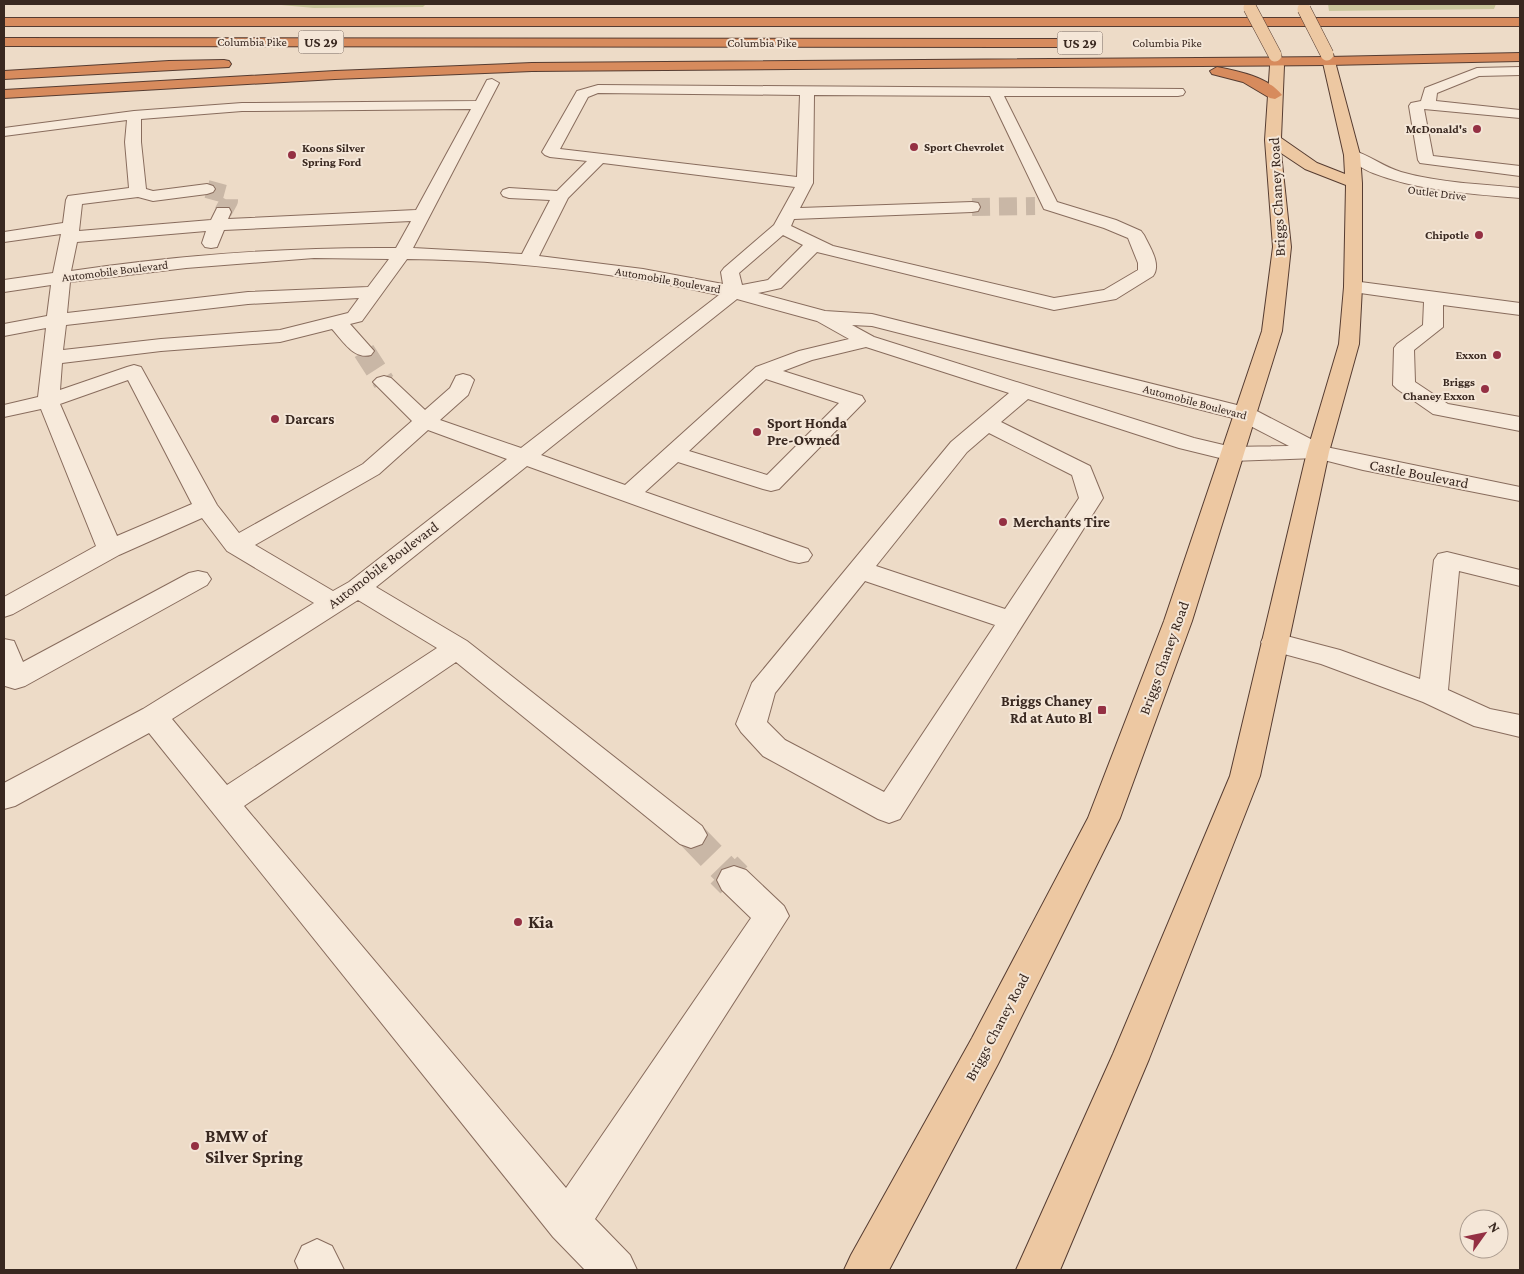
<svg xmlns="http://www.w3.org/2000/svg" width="1524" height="1274" font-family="'Crimson Pro',serif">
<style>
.green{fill:#cac79c}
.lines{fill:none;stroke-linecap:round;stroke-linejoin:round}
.minor-tunnel-far3{stroke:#c9b7a6;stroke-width:18;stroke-dasharray:18 9;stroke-linecap:butt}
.minor-tunnel-far2{stroke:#c9b7a6;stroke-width:22;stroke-dasharray:22 11;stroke-linecap:butt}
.minor-tunnel-far1{stroke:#c9b7a6;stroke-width:29;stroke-dasharray:29 14;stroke-linecap:butt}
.minor-tunnel{stroke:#c9b7a6;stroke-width:38;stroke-dasharray:38 19;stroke-linecap:butt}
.minor-casing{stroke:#886c5d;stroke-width:2}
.major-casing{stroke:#563c31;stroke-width:2}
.highway-casing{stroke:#563c31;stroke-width:2}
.minor{fill:#f7eadb;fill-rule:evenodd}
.major{fill:#edc8a2;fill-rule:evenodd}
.highway{fill:#d78b5d;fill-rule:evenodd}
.major-bridge-casing{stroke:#563c31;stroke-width:14;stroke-linecap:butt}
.major-bridge{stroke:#edc8a2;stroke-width:13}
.poi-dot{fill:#943043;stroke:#f4e6d7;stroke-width:2}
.labels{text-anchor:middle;stroke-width:4;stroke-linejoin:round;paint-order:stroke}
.far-street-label{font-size:12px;fill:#392820;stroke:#f4e6d7}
.far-poi-label{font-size:12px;font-weight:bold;fill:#392820;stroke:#f4e6d7;text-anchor:end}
.shield{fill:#f4e6d7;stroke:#716157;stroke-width:1}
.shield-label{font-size:14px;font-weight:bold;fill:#392820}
.street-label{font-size:15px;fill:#392820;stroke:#f4e6d7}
.poi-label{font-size:15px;font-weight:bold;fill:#392820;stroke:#f4e6d7;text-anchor:start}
.near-poi-label{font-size:18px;font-weight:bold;fill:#392820;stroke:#f4e6d7;text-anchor:start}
</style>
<rect width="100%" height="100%" fill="#eddbc7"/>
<g class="green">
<polygon points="270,4 426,4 423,7 314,8"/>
<polygon points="1328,4 1496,4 1494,9 1329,11"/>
</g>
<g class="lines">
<g class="minor-tunnel-far3">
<polyline points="207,189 229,195 229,201 223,212"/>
<polyline points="972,207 1035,206"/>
</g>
<polyline class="minor-tunnel-far2" points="364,351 384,382"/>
<polyline class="minor-tunnel-far1" points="691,835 726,871"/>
<polyline class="minor-tunnel" points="724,870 734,880"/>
<g class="minor-casing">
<g id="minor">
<polygon points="1520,67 1520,75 1479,76 1437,93 1436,101 1520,110 1520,118 1424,109 1433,156 1520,166 1520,176 1420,163 1418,160 1409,106 1411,103 1421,101 1425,88 1477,68"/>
<path d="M492,79l7,4 -86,165 109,6 28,-54 -41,-2 -6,-2 -2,-3 2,-3 6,-2 48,3 30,-30 -37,-4 -5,-2 -3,-3 35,-61 21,-6 585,4 2,3 -2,3 -5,1h-174l53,106 59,18 25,11 3,4c5,11 18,29 9,41l-37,23 -62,11 -237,-58 -36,36 -23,5 67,18 47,3 381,95 73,38 194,40v14l-157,-31 -47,-12 -84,3 -53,-13 -151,-49 -27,23 89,44 13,32 -203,321 -11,4 -11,-4 -115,-63 -22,-24 -5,-8 16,-41 199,-241 58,-49 -143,-46 -54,13 -29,11 79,25 3,5 -86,88 -8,2 -8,-2 -85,-27 -33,30 163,57 4,6 -4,6 -9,2 -9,-2 -263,-95 -151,121 91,54 235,185 5,9 -5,9 -11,4 -11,-4 -224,-182 -212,144 322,382 185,-270 -29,-28 -5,-10 5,-10 12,-4 12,4 38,36 5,10 -194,303 35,36 7,15h-52l-32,-33 -404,-504 -134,73 -11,3v-26l139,-74 171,-106 -87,-52 -25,-33 -83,37 -106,59 -9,3v-20l92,-51 -55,-137 -37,8v-12l34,-8 8,-69 -42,8v-12l43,-8 4,-31 -47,7v-12l49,-7 8,-39 -57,8v-10l59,-9 3,-23 2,-4 61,-8 -4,-46 2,-22 -123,16v-8l130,-17 108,-8 234,-2 11,-21zM598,93l202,2 -3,82 -237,-28 28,-52zM814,95l176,1 54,113 60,19 24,10 10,25v7l-34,20 -50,8 -221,-52 -42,-20 3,-7 178,-7 6,-1 2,-4 -2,-4 -6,-1 -172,6 13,-25zM471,109l-55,101 -188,9 3,-7 -2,-4h-12l-6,12 -132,11 3,-27 56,-7 15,4 54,-7 6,-2 2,-3 -2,-3 -6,-2 -54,7 -7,-2 -5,-47v-23l101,-8zM603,163l192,24 -21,38 -50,43 -3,4 2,12 -80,-15 -104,-13 29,-58zM411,221l-15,27c-109,-1 -217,7 -325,23l6,-29 129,-11 -4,12 3,4 6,1 6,-1 7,-17zM783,235l20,10 -35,35 -26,5 -3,-12zM314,258l75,1 -21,28 -120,5 -181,21 3,-31 116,-14zM407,259c105,1 209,14 312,36l-198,153 -81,-28 28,-25 6,-15 -4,-4 -7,-2 -7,2 -6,12 -25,22 -34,-32 -7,-2 -7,2 -4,4 39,39 -49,43 -124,69 -22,-28 -76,-138 -7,-2 -7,2 -67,23 2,-27 99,-12 119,-9 52,-13c11,12 22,31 39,26l3,-4 -24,-27 12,-3zM359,298l-11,15 -68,17 -119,9 -98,11 3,-25 182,-21zM737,299l80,22 32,18 -50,12 -43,16 -131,118 -84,-30zM852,325l20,1 365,93 52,27 -57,1 -38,-9 -320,-101zM766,379l73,24 -72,72 -78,-24zM128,380l64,124 -75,32 -57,-132zM428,430l79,29 -158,123 -16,9 -78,-46 124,-71zM989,433l83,42 7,23 -74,111 -129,-43 91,-114zM865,581l130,44 -111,167 -99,-52 -18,-18 8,-29zM358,600l79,48 -210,137 -55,-66z"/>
<path d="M1352,150c17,5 32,17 49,22 39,11 80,12 119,16v10c-48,-4 -101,-7 -147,-25 -9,-3 -18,-10 -26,-15l-3,-3 3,-3z"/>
<polygon points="1353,281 1520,303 1520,315 1443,305 1443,327 1414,350 1415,382 1448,404 1520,417 1520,431 1433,414 1397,389 1393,385 1394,348 1397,344 1423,325 1424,302 1346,291 1344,287 1346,283"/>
<polygon points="1447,552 1520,570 1520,586 1459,571 1448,690 1490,709 1520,715 1520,737 1474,726 1423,702 1321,664 1265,649 1261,642 1265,635 1275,633 1340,650 1420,679 1434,560 1438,554"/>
<polygon points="198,571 207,573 211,579 207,585 25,686 15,689 5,686 4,639 14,641 23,662 189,573"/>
<polygon points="317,1239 332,1246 344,1270 299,1270 295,1261 302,1246"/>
</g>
</g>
<g class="major-casing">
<polygon id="major" points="1327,50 1333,54 1360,155 1362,183 1362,287 1359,344 1329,452 1260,776 1149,1059 1060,1270 1016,1270 1113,1054 1230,776 1307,452 1339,344 1344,287 1346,185 1305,169 1281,153 1291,247 1282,331 1192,621 1120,818 998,1064 889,1270 844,1270 851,1255 972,1038 1088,818 1164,621 1262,331 1273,247 1265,140 1270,66 1269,55 1270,52 1280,52 1284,66 1281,138 1317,163 1345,174 1344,155 1321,54"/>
</g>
<g class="highway-casing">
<g id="highway">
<rect x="4" y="18" width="1516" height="8"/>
<polygon points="4,38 1082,39 1088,43 1082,47 4,46"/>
<polygon points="1520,53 1520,61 1328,65 532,71 335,79 4,98 4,90 335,71 532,63 1328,57"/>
<polygon points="224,60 229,61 231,64 229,67 4,79 4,71 169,61"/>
<path d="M1217,67c21,4 51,10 65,28l-7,4 -5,-1 -27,-16 -31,-8 -2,-3z"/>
</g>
</g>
<use href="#minor" class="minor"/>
<use href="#major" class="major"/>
<use href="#highway" class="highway"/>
<g class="major-bridge-casing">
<g id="major-bridge">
<polyline points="1250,8 1275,55"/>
<polyline points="1304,9 1327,54"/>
</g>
</g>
<use href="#major-bridge" class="major-bridge"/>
</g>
<g class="poi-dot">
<circle cx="1477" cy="129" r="5"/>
<circle cx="914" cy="147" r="5"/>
<circle cx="292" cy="155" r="5"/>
<circle cx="1479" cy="235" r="5"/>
<circle cx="1497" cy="355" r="5"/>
<circle cx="1485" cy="389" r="5"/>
<circle cx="275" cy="419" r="5"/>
<circle cx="757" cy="432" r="5"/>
<circle cx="1003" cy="522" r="5"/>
<rect x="1097" y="705" width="10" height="10" rx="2.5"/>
<circle cx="518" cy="922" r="5"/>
<circle cx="195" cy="1146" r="5"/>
</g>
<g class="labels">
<g class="far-street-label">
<text x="252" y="46">Columbia Pike</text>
<text x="762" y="47">Columbia Pike</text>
<text x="1167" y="47">Columbia Pike</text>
<text transform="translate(1437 193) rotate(7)" y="4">Outlet Drive</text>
<text transform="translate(115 271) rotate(-7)" y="4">Automobile Boulevard</text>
<text transform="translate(668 280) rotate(10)" y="4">Automobile Boulevard</text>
<text transform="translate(1195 402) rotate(15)" y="4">Automobile Boulevard</text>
</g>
<g class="far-poi-label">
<text x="1467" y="133">McDonald's</text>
<text x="924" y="151" text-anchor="start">Sport Chevrolet</text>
<text x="302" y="152" text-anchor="start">Koons Silver<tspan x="302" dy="14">Spring Ford</tspan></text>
<text x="1469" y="239">Chipotle</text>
<text x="1487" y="359">Exxon</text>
<text x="1475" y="386">Briggs<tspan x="1475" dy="14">Chaney Exxon</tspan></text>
</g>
<g class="shield">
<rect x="298.5" y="30.5" width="45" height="23" rx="4"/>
<rect x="1057.5" y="31.5" width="45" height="23" rx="4"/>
</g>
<g class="shield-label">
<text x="321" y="47">US 29</text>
<text x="1080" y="48">US 29</text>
</g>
<g class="street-label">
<text transform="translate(1277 197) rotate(-93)" y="5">Briggs Chaney Road</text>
<text transform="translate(1419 474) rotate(11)" y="5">Castle Boulevard</text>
<text transform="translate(383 565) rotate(-37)" y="5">Automobile Boulevard</text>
<text transform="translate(1164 658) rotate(-70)" y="5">Briggs Chaney Road</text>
<text transform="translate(997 1027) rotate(-62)" y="5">Briggs Chaney Road</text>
</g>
<g class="poi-label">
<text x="285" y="424">Darcars</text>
<text x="767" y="428">Sport Honda<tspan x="767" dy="17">Pre-Owned</tspan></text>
<text x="1013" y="527">Merchants Tire</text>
<text x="1092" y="706" text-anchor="end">Briggs Chaney<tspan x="1092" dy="17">Rd at Auto Bl</tspan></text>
</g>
<g class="near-poi-label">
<text x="528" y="928">Kia</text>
<text x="205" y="1142">BMW of<tspan x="205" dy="21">Silver Spring</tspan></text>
</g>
</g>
<rect width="1524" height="1274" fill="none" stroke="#392820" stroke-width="10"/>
<g transform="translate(1484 1234) rotate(57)"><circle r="24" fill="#f4e6d7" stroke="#a99a8e"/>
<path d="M0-4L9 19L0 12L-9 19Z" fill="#943043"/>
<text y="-8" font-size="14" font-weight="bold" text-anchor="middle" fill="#392820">N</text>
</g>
</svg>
